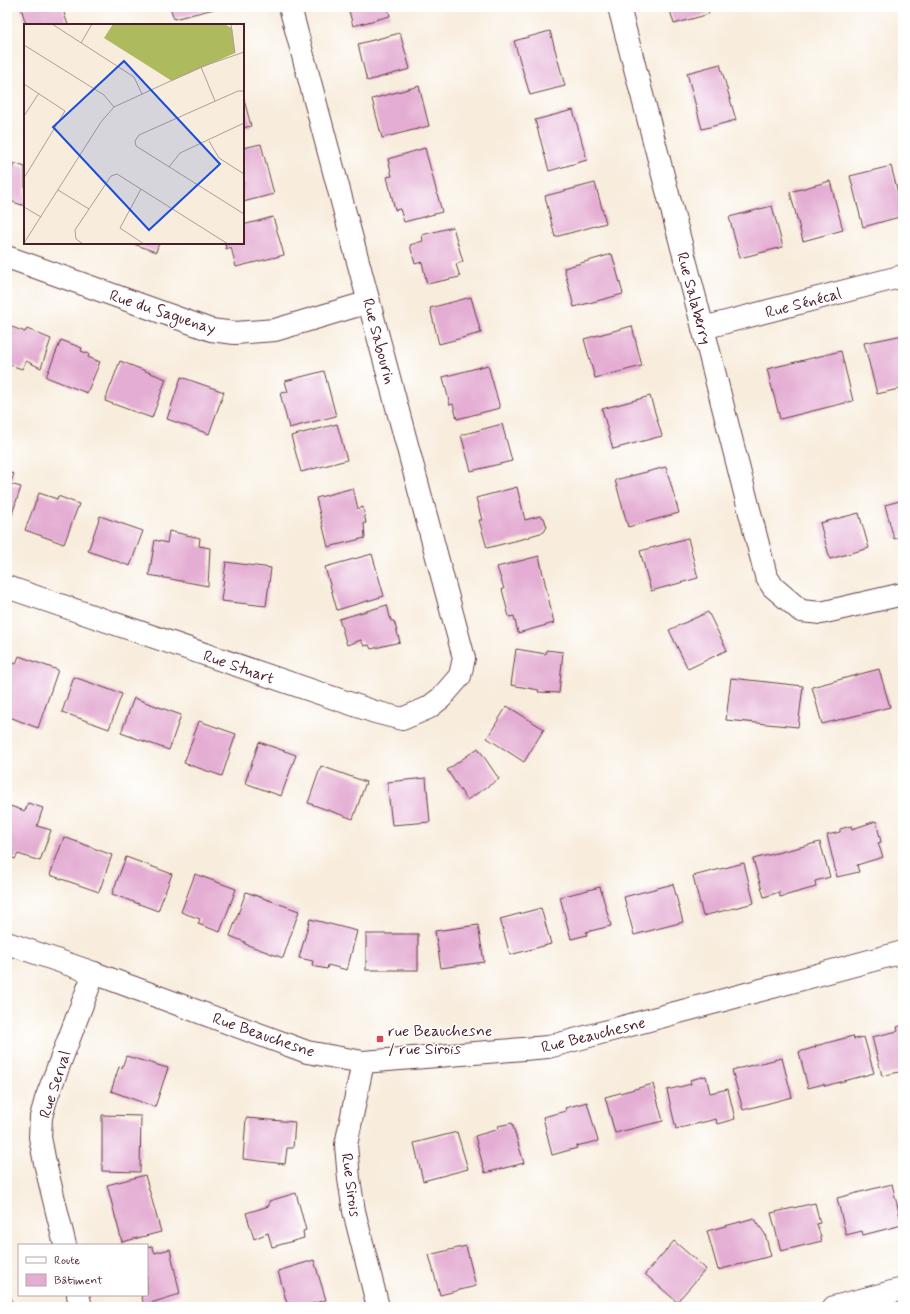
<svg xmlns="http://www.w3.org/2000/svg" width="910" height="1314" font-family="Mynerve,sans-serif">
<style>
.building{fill:#e4add3}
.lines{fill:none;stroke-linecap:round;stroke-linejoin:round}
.minor-casing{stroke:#643e46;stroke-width:24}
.tertiary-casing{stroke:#643e46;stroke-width:24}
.minor{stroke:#fff;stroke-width:22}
.tertiary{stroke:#fff;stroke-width:22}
.poi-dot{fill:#d1495b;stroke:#fff;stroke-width:1.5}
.labels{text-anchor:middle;stroke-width:3;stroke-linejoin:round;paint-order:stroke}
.street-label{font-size:16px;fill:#4a1f2b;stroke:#fff}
.poi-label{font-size:16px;fill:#4a1f2b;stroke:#fff;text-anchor:start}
.inset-road{fill:none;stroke:#b29b96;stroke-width:1}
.view{fill:#1d4ed8;fill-opacity:0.15;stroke:#1d4ed8;stroke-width:2}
.inset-edge{fill:none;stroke:#4a1f2b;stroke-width:2}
</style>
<rect width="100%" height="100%" fill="#fff"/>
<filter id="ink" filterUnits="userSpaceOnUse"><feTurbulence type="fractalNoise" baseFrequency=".025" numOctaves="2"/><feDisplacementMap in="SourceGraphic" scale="8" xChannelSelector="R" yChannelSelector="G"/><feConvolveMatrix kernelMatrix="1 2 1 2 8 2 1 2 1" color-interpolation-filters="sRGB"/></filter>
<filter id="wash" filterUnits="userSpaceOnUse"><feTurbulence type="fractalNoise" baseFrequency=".012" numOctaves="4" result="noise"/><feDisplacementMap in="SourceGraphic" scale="16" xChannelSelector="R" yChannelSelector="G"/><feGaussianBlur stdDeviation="0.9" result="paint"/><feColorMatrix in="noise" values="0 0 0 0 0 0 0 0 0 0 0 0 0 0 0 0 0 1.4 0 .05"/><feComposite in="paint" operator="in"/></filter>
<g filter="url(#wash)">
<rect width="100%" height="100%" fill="#f8eddd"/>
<g id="blocks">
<g class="building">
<polygon points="21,7 62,7 68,25 26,25"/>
<polygon points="170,7 218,7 218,8 174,19"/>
<polygon points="348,7 388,7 390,16 353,26"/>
<polygon points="669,7 707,7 709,14 674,24"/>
<polygon points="550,31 565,86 530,95 514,41"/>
<polygon points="400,33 410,69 367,81 358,44"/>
<polygon points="720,64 736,120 702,129 687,73"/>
<polygon points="419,86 429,126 382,138 372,99"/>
<polygon points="243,96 251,126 243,128"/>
<polygon points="573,110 587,160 549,171 535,120"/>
<polygon points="261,144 274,194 243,202 243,148"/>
<polygon points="425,148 442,212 404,222 400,209 395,210 387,177 392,176 388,159"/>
<polygon points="14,163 25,167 25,206 7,200 7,183"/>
<polygon points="891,166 903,212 903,216 863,227 850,176"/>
<polygon points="830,181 843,230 803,241 790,192"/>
<polygon points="595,183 606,223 555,237 545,196"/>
<polygon points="772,206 783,247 740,258 729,217"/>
<polygon points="273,217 284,255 236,267 231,247 226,249 225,243 243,243 243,225"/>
<polygon points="453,227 463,262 456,264 460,277 427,284 422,262 415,264 410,245 423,241 422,235"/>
<polygon points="131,243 159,243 156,252"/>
<polygon points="612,254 623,294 574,307 564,268"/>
<polygon points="471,297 481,333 439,344 430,308"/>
<polygon points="7,325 25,332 27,329 51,339 41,368 26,361 22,369 7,364"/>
<polygon points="632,326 642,366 595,378 584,339"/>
<polygon points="903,335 903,388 877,394 864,343"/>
<polygon points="61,340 82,348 81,351 89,354 88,357 100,362 87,393 46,377"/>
<polygon points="841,351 853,401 780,419 767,369"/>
<polygon points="120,361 166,379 152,418 105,401"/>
<polygon points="488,365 500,408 457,419 453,404 450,405 443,377"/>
<polygon points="324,371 336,416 289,428 280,393 288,392 285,381"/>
<polygon points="181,377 224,392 209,434 167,419"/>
<polygon points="650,396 662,436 613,449 602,409"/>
<polygon points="337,424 347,460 301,472 291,436"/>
<polygon points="502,424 512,461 471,471 461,435"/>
<polygon points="666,467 679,513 628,527 615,480"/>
<polygon points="7,472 14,474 10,484 21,487 9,523 7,523"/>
<polygon points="517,487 525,520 540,516 544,518 547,527 544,532 530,536 530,537 487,548 479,520 482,520 476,498"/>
<polygon points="353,488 358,509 363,507 366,523 364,523 365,538 328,547 316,498"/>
<polygon points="39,493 57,499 58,496 79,504 64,544 25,530"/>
<polygon points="903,500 903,536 894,539 885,505"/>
<polygon points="859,513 869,548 830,559 820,523"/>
<polygon points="100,516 143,531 130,566 88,551"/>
<polygon points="169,531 200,538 199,546 210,548 208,586 149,575 155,540 167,543"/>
<polygon points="688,538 698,578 651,591 640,551"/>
<polygon points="372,554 384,596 337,610 325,567"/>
<polygon points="539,556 554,623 518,633 514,616 509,617 502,589 504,589 497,567"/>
<polygon points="226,562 271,568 266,606 221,601"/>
<polygon points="387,605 391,621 394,621 400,642 371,649 369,645 364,646 361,640 347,645 339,619"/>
<polygon points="708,612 727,650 688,669 669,630"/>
<polygon points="516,649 546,654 546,650 563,652 559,693 538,692 539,690 511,685"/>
<polygon points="19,656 58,670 38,728 7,716 7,660 16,664"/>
<polygon points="879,669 890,707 822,724 812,687"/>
<polygon points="74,677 122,694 109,729 62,712"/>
<polygon points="731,678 803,686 798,727 726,720"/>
<polygon points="134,698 181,715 169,750 121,733"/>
<polygon points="507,706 544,729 524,762 487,738"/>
<polygon points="199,721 236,734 222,776 184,763"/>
<polygon points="259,742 296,755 281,796 245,783"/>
<polygon points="478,748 499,779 467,800 447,770"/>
<polygon points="321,766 366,782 353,819 308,803"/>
<polygon points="426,778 430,822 392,825 387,782"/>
<polygon points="28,803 43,808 37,826 51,830 40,861 18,854 15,859 7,856 7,805 25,811"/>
<polygon points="876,821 881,842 878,843 883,857 857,865 859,872 837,877 827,835 840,832 840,829 851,826 852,829"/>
<polygon points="64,837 112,855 99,892 50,875"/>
<polygon points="820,842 830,877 815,881 816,887 780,897 779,892 764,897 753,859"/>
<polygon points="126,857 172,874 158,911 112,894"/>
<polygon points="744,863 754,903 703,916 693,876"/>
<polygon points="195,874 236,889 220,932 198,924 200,919 181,912"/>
<polygon points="673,884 683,922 634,935 624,897"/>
<polygon points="600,887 611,926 586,932 587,935 571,939 560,897"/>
<polygon points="246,892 299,911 283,958 245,944 245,942 230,936"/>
<polygon points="541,908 551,944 510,955 500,919"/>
<polygon points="310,919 357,931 347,970 328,965 327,969 312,966 313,961 299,958"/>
<polygon points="478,925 484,962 441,968 435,931"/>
<rect x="366" y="934" width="52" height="36"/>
<polygon points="903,1025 903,1071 882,1076 872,1037 898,1031 897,1027"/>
<polygon points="853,1036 854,1039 864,1037 874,1073 825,1086 824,1084 808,1088 799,1052 816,1047 815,1046"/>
<polygon points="126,1056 168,1068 155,1107 111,1091 119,1067 122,1068"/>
<polygon points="782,1058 792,1097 743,1110 732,1070"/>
<polygon points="706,1076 710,1093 728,1089 735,1119 717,1124 716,1119 676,1129 667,1090 691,1084 690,1080"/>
<polygon points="653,1084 663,1121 615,1133 605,1097"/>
<polygon points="587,1102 598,1141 576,1146 577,1148 552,1155 543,1117 566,1111 565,1108"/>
<polygon points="102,1115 141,1116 140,1172 102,1171"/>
<polygon points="246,1118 295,1122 293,1148 287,1148 285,1164 243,1159"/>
<polygon points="512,1123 524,1163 485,1173 475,1136 499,1129 498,1126"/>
<polygon points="457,1132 468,1169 423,1181 414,1143"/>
<polygon points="145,1175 161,1232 122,1242 107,1185"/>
<polygon points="892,1184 902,1225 863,1235 862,1231 846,1235 837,1198"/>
<polygon points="296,1193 306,1230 303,1231 304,1238 272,1247 268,1233 254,1239 246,1213 269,1206 269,1201"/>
<polygon points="815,1203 820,1223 817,1224 822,1241 781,1251 771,1213"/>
<polygon points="754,1218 765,1234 771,1256 718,1270 707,1231"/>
<polygon points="674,1241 706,1269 677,1302 645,1274"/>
<polygon points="152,1246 155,1253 170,1249 180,1294 144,1305 141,1295 147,1295 147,1247"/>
<polygon points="466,1246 476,1286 440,1295 429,1255"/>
<polygon points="314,1260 326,1300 301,1307 288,1307 278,1271"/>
<polygon points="7,1288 13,1307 7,1307"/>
</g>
</g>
</g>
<g filter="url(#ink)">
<use href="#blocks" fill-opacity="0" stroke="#643e46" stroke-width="1"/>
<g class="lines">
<g class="minor-casing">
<g id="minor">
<polyline points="619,7 703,328 766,576 773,587 801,611 821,613 903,594"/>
<polyline points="7,257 211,330 235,333 275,330 369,302"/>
<polyline points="703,328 903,276"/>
<polyline points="7,587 375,712 402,719 428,708 441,698 460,676 464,658 290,7"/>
<polyline points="363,1062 346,1145 349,1179 354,1211 378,1307"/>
<polyline points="65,1245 45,1163 40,1137 41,1117 46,1099 94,973"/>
<polyline points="78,1295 81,1307"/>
<polyline points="834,1307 903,1289"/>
</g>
</g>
<g class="tertiary-casing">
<polyline id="tertiary" points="7,943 94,973 307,1052 363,1062 548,1047 903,952"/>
</g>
<use href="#minor" class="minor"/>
<use href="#tertiary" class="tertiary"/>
</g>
</g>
<rect class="poi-dot" x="376" y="1035" width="8" height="8" rx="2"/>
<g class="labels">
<g class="street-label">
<text transform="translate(695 298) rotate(75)" y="6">Rue Salaberry</text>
<text transform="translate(803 302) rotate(-15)" y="6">Rue Sénécal</text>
<text transform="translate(163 311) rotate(18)" y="6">Rue du Saguenay</text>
<text transform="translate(380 341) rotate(75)" y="6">Rue Sabourin</text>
<text transform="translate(239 666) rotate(19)" y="6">Rue Stuart</text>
<text transform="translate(264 1034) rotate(19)" y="6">Rue Beauchesne</text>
<text transform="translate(593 1034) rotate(-14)" y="6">Rue Beauchesne</text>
<text transform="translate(54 1084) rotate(-72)" y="6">Rue Serval</text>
<text transform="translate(352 1185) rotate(82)" y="6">Rue Sirois</text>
</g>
<g class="poi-label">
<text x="388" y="1036">rue Beauchesne<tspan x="388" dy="18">/ rue Sirois</tspan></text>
</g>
</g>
<g transform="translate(24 24)">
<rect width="220" height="220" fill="#f8eddd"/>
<path d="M89,0h111l8,4 3,25 -63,28 -68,-43z" fill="#adbb5e"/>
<path class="inset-road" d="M28,0l82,53 8,17M207,0l4,29M57,19l11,-19M0,21l80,50 10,12M177,43l14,34M0,60l41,27 -41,67M220,67h-6l-99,44 -4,6 1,5 108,68M0,92l15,-23M185,117l10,17 25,16M145,143l11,-14 64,-30M117,165l-21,39 24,16M34,166l31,19M0,183l17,10M0,219l77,-121 13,-15 87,-40 43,-15M59,220l-7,-5 -1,-9 36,-54 6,-2 111,70"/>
<path class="view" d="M100,37l96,103 -71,66 -96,-103z"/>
<rect width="220" height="220" class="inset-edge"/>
</g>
<rect width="910" height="1314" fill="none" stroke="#fff" stroke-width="24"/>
<rect x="18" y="1244" width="130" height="52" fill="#ffffff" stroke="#b7a5aa"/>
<rect x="26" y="1257" width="20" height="6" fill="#ffffff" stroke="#b7a5aa"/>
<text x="54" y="1264" font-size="12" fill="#4a1f2b">Route</text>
<rect x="26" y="1274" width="20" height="12" fill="#e4add3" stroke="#b7a5aa"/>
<text x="54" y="1284" font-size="12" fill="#4a1f2b">Bâtiment</text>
</svg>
